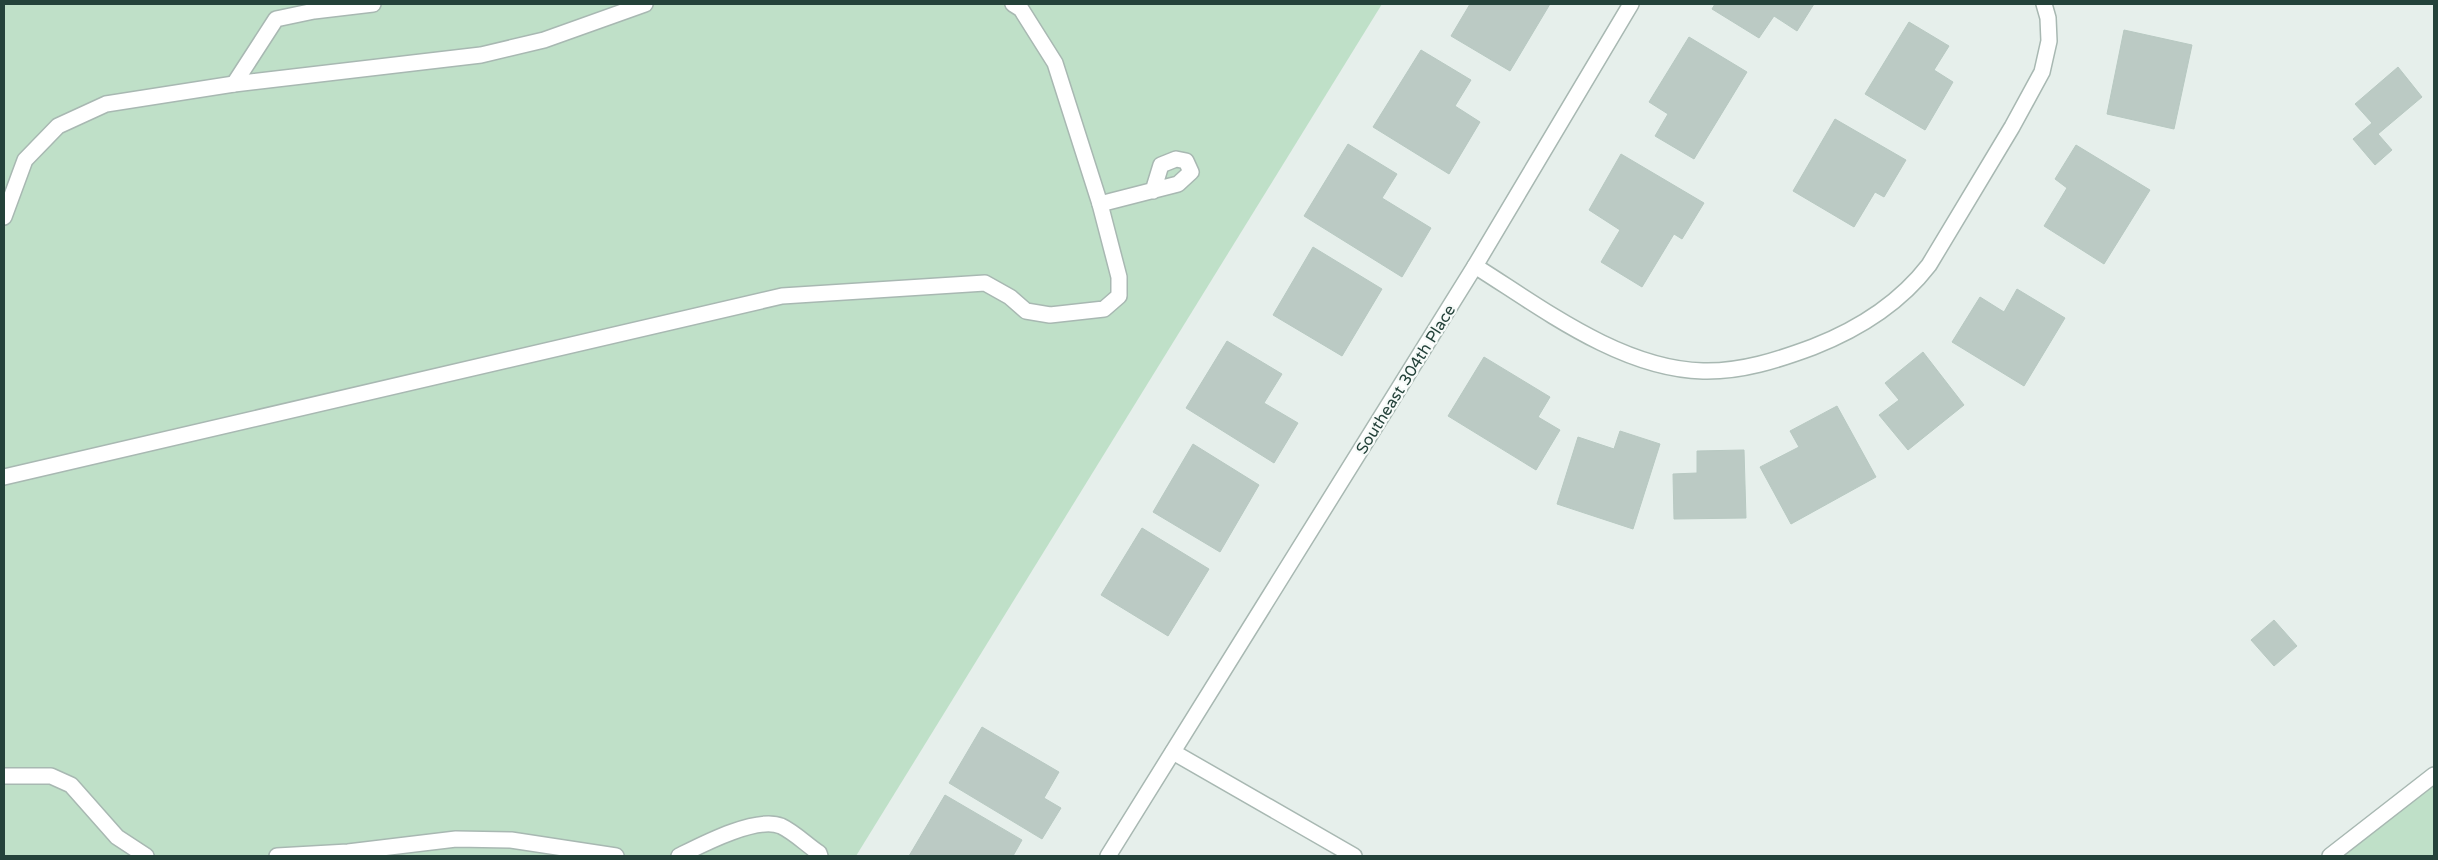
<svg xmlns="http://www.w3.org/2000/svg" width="2438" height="860" font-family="'Varela Round',sans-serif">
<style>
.green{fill:#bfe0c8}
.building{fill:#bbcac4;stroke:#b8c9c2}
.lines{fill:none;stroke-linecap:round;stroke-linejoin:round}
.minor-casing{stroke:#a8b8b2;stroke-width:18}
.minor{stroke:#fff;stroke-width:15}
.labels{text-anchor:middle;stroke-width:4.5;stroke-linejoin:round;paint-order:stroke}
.street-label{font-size:16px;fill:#24423a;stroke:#f7fbf9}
</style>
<rect width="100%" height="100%" fill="#e6efeb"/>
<g class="green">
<polygon points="4,4 1382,4 856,856 4,856"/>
<polygon points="2434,780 2434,856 2341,856"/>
</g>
<g class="building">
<polygon points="1470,4 1550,4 1510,71 1451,36"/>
<polygon points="1715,4 1814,4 1797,31 1774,16 1759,38 1712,9"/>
<polygon points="1909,22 1949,46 1934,70 1953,82 1925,130 1865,94"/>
<polygon points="2124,30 2192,45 2174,129 2107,114"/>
<polygon points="1689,37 1747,72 1694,159 1655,136 1668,114 1649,102"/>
<polygon points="1421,50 1471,80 1455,106 1480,122 1449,174 1373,127"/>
<polygon points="2398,67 2422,97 2378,134 2392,150 2375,165 2353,139 2372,123 2355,104"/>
<polygon points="1835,119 1906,160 1884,197 1875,192 1854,227 1793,191"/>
<polygon points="1348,144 1397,174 1382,198 1431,228 1402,277 1304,216"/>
<polygon points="2076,145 2150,190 2104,264 2044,226 2067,188 2055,179"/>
<polygon points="1621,154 1704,203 1682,239 1674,234 1642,287 1601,262 1620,230 1589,210"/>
<polygon points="1313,247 1382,289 1342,356 1273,315"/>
<polygon points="2017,289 2065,318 2024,386 1952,342 1980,297 2004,312"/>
<polygon points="1227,341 1282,374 1264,403 1298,423 1274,463 1186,408"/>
<polygon points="1923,352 1964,405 1908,450 1879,415 1899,400 1885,383"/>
<polygon points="1484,357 1550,397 1538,417 1560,430 1536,470 1448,416"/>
<polygon points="1837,406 1876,477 1791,524 1760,467 1799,447 1790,431"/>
<polygon points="1620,431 1660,444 1633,529 1557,504 1578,437 1614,449"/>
<polygon points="1193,444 1259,485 1220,552 1153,512"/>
<polygon points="1744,450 1746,518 1674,519 1673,474 1697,473 1697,451"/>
<polygon points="1142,528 1209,569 1168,636 1101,595"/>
<polygon points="2274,620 2297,646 2274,666 2251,640"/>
<polygon points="982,727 1059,772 1044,798 1061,808 1042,839 949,783"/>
<polygon points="945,795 1022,840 1013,856 909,856"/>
</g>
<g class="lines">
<g class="minor-casing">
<g id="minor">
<polyline points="1013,4 1021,9 1055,63 1100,204"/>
<polyline points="234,84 276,19 314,11 373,4"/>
<polyline points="4,217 25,160 58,126 106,104 234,84 481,55 544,40 645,4"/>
<path d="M1475,266c67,42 146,103 228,105 38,1 75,-11 110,-24 46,-18 86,-43 116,-82l83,-138 30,-55 7,-31 -1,-23 -4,-14"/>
<polyline points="4,477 782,296 985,283 1010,297 1026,311 1050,315 1104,309 1119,296 1119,277 1100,204 1178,184 1191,172 1186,161 1176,159 1161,165 1153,191"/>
<polyline points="1173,752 1354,856"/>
<polyline points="4,776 51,776 71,785 117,837 146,856"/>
<polyline points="277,856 348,852 456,839 511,840 616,856"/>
<path d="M679,856c22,-11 77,-40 102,-30 13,6 26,19 38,27l1,3"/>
<polyline points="1108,856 1475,266 1631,4"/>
<polyline points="2330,856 2434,775"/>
</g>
</g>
<use href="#minor" class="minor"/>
</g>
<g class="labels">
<g class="street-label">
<text transform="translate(1405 379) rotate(-58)" y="6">Southeast 304th Place</text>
</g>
</g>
<rect width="2438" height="860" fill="none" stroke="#24423a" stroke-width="10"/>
</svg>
